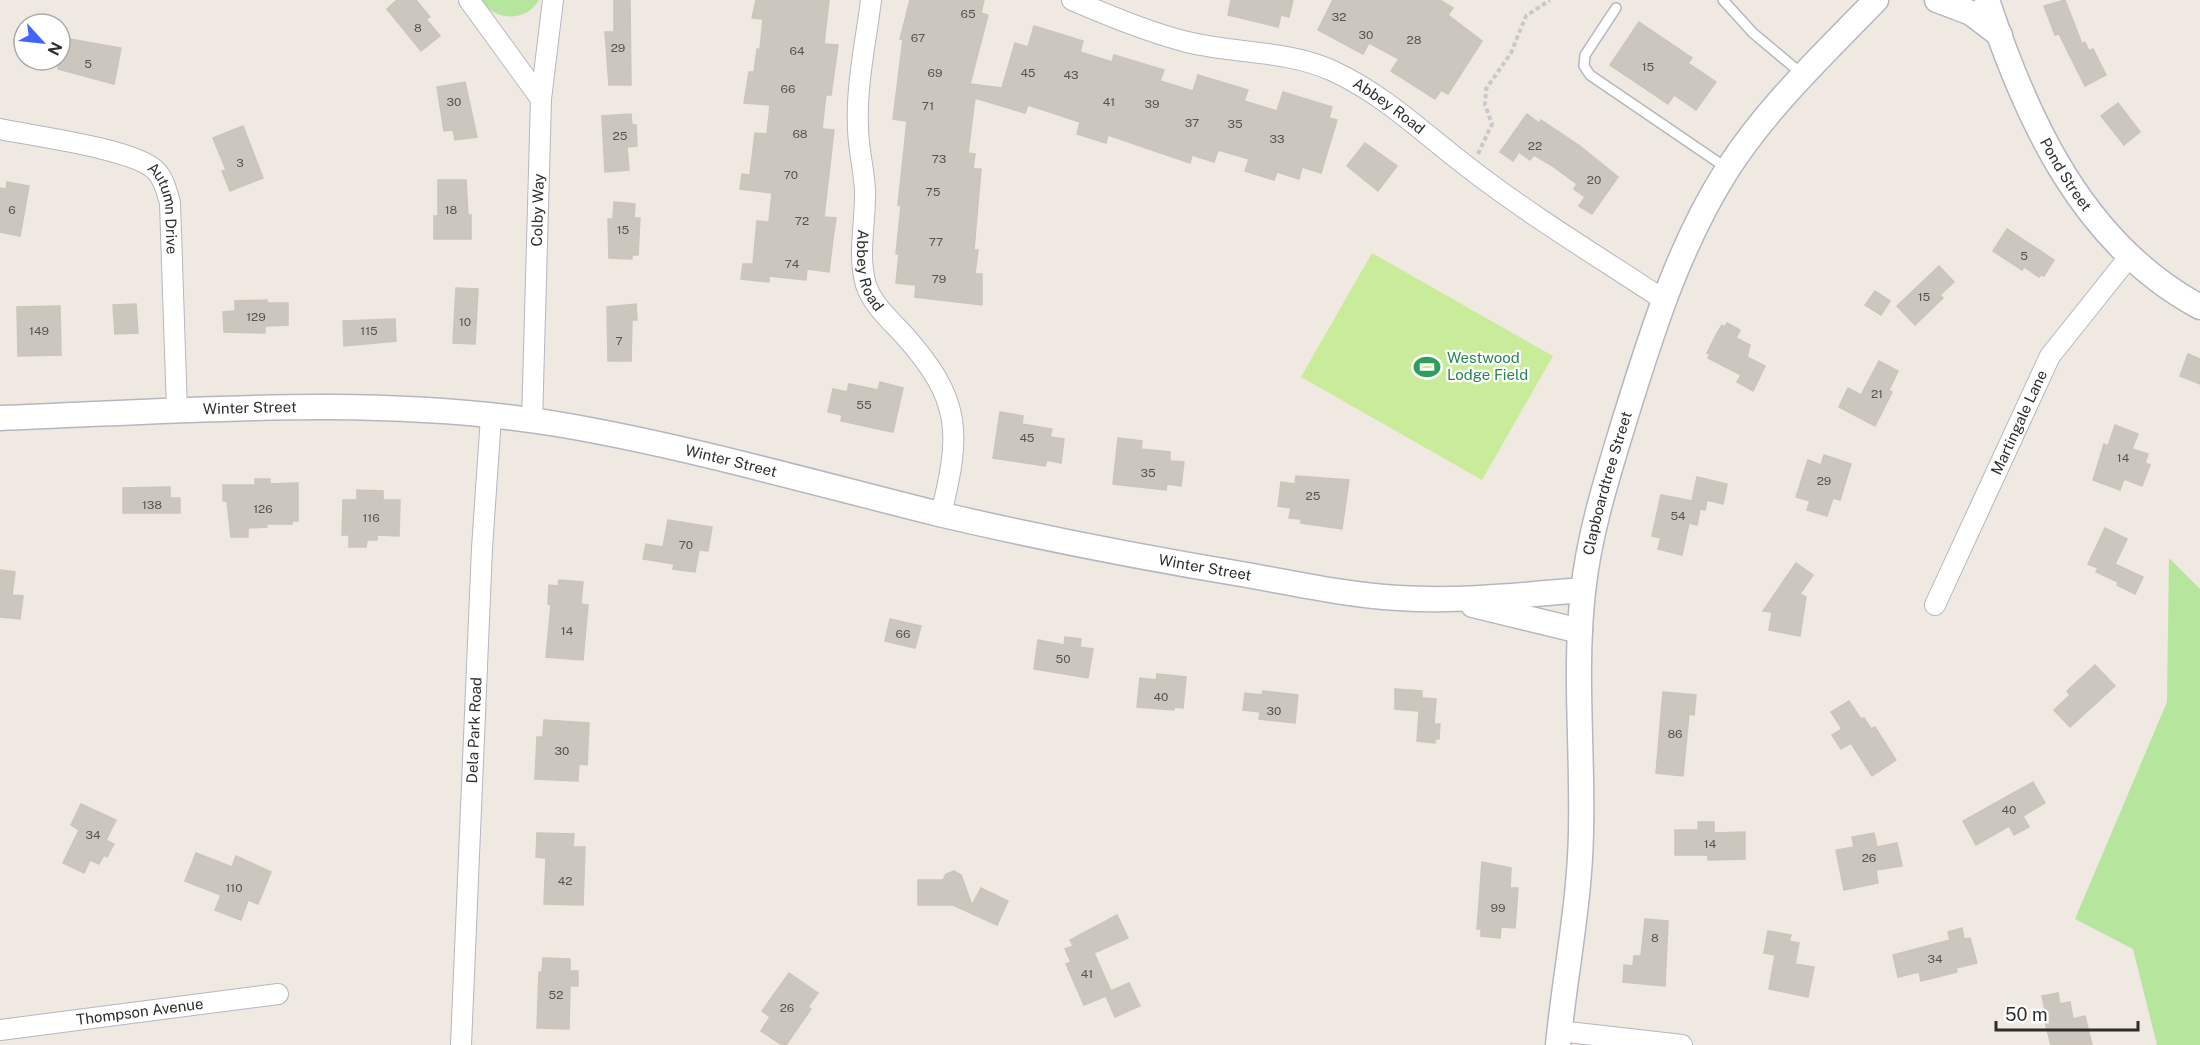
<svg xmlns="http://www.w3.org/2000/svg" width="2200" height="1045" font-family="'Public Sans',sans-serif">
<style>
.green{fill:#b6e59e}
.pitch{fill:#c9ec9a}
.building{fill:#cbc7bf;stroke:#cbc5ba;stroke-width:1.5}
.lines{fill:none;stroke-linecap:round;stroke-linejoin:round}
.service-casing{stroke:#b4b7c1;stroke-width:12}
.minor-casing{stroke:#b4b7c1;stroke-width:22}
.tertiary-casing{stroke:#b4b7c1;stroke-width:27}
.path{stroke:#c9c9c9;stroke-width:4;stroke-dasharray:4.5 3;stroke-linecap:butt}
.service{stroke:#fff;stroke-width:9}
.minor{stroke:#fff;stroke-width:20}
.tertiary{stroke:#fff;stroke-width:24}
.labels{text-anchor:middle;stroke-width:4.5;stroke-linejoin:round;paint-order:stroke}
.number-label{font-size:12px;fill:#555452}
.street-label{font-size:15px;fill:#2e2e2e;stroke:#fff}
.leisure-label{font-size:15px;fill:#27864d;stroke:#fff;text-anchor:start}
</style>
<rect width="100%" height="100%" fill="#efe9e1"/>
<g class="green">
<path d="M480,0h59c-14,23 -44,21 -59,0z"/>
<polygon points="2169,558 2200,589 2200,1045 2157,1045 2133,949 2075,919 2167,702"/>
</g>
<polygon class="pitch" points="1372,253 1553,356 1482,480 1301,377"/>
<g class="building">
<polygon points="397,0 416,0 430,17 426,19 440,36 421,51 387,9"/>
<polygon points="614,0 630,0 631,85 609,85 605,32 614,32"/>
<polygon points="756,0 829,0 824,44 838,45 831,95 826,95 822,129 834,130 824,217 836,218 833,239 829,272 807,269 806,280 769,276 769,282 741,279 743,264 753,264 757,221 769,222 772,193 740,189 742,174 750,175 755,133 767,134 770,105 744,103 749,72 754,72 757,49 760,49 763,19 752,18"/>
<polygon points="910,0 984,0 981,13 988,15 970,84 1002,88 1015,43 1028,47 1034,26 1083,41 1080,52 1112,62 1114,55 1164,70 1160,81 1193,91 1198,75 1248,90 1244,101 1277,111 1283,92 1332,107 1329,118 1337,120 1321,173 1302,167 1299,179 1277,172 1274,180 1245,171 1249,159 1218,150 1214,162 1192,155 1190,163 1108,135 1106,143 1077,134 1080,122 1028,105 1025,113 975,98 968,153 975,154 973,169 981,169 974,250 978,250 975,274 982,274 982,305 915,297 916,285 896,283 899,254 896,254 901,206 898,205 907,121 893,119 903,39 900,39"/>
<polygon points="1231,0 1293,0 1289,17 1281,15 1278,27 1228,15"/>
<polygon points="1333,0 1440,0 1453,8 1448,15 1482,41 1448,94 1441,90 1435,99 1391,71 1399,59 1369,43 1363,54 1318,30"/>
<polygon points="2065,0 2082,44 2085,42 2089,51 2093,49 2106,75 2085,86 2059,34 2055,35 2044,6"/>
<polygon points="1639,22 1692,58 1688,63 1716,82 1696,110 1674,95 1668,104 1610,65"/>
<polygon points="64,38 121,48 114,84 58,69"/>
<polygon points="465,82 477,137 455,140 453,130 444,131 437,87"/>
<polygon points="2118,103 2140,132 2124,145 2101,116"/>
<polygon points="631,114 632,125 636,125 637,146 627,147 629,170 605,172 602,116"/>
<polygon points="1527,114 1539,123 1541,120 1580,146 1618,177 1592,214 1579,206 1585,197 1574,189 1577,184 1551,165 1534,155 1530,160 1519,152 1513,161 1500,152"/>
<polygon points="243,126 263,178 230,191 222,171 226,170 213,138"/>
<polygon points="1365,143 1397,166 1378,191 1347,166"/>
<polygon points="438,180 466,180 468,215 471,215 471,239 434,239 434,216 438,216"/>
<polygon points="7,182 29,186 20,236 0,232 0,188 6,189"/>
<polygon points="614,202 635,204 634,218 640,218 638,255 632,255 632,259 609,258 608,219 613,219"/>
<polygon points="2007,229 2054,260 2044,276 2041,275 2039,277 2024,267 2022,270 1993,251"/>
<polygon points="1939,266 1954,282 1940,295 1943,298 1915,325 1897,306"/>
<polygon points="456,288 478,289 475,344 453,343"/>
<polygon points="1875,291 1890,301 1881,315 1865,305"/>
<polygon points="267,300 267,303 288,303 288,325 265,326 265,333 224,332 223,312 235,311 235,301"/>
<polygon points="136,304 138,333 115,334 113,305"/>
<polygon points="636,304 637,320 632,320 631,361 608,361 607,307"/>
<polygon points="60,306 61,355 18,356 17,307"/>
<polygon points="395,319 396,341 344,346 343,321"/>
<polygon points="1727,323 1740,330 1736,338 1750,345 1747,357 1765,366 1753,391 1737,382 1741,375 1708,358 1710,354 1707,353 1716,335 1722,325 1725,327"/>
<polygon points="2188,354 2200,359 2200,384 2180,376"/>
<polygon points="1879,361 1898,371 1889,390 1892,392 1875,426 1839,407 1848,388 1861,395"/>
<polygon points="880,382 903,388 893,432 841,421 842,415 828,412 833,389 847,392 849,384 878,390"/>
<polygon points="1000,412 1023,416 1022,424 1052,429 1050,437 1064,439 1061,463 1047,460 1045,466 993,458"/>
<polygon points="2115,425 2138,434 2132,449 2148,454 2145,463 2150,465 2142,486 2124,479 2120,490 2093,480 2104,444 2108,446"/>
<polygon points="1118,438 1142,441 1141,449 1170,452 1170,461 1184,462 1181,486 1167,484 1166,490 1113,484"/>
<polygon points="1824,455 1851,464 1840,500 1833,498 1827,516 1807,510 1810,501 1796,497 1808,460 1821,465"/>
<polygon points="1296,476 1349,480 1342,529 1301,523 1301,519 1289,518 1291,508 1278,506 1281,482 1295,484"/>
<polygon points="1697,477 1727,484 1723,504 1707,500 1705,510 1700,509 1697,525 1689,523 1682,555 1658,549 1661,538 1652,536 1661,495 1692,501"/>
<polygon points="255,479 270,479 270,484 298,483 298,521 292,521 292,524 266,524 267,527 248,528 248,537 231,537 227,501 223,501 223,485 255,485"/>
<polygon points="170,487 170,498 180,498 180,513 123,513 123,488"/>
<polygon points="357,490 383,491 383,500 400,500 399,536 377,535 377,540 367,540 366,547 349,547 349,535 342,535 343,500 357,500"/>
<polygon points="668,520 712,527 708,551 699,550 695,572 673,569 674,564 643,559 646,544 663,547"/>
<polygon points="2105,528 2127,539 2115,564 2143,577 2135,594 2117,585 2118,582 2096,572 2098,568 2088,564"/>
<polygon points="1796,563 1813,575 1800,594 1806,597 1800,636 1769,630 1772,612 1763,611"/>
<polygon points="0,570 15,572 12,595 23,596 20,619 0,617"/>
<polygon points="559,580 583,582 581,604 588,605 583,660 546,657 551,605 548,604 549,585 558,586"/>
<polygon points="890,619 921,626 915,648 885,641"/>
<polygon points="1065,637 1081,639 1080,647 1093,649 1088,678 1034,669 1038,640 1064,645"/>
<polygon points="2095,665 2115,686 2070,727 2054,710 2070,695 2067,691"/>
<polygon points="1157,674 1186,677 1183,708 1174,707 1174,710 1137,707 1140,678 1156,680"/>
<polygon points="1395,689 1422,691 1422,698 1436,699 1434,724 1440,724 1439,739 1435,739 1435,743 1417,741 1419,711 1395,709"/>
<polygon points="1263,691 1298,695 1295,723 1259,719 1260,712 1243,710 1245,693 1262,695"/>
<polygon points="1663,692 1696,695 1694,715 1689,714 1683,776 1656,773"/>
<polygon points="1849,701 1861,719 1864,718 1871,729 1875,727 1896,760 1872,776 1851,743 1841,749 1832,735 1842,729 1831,712"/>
<polygon points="544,720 589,723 587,765 579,764 578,781 535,779 537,737 543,737"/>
<polygon points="2033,782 2045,803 2023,816 2029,827 2014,835 2009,826 1976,845 1963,821"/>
<polygon points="81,804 116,820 106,840 114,844 107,857 104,855 99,864 90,860 84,873 63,863 79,830 71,825"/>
<polygon points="1698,822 1714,822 1714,833 1745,832 1745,859 1708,860 1708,855 1675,855 1675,830 1698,830"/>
<polygon points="537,833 574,834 573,847 585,847 583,905 544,904 546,858 536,857"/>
<polygon points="1874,833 1877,847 1897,843 1902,866 1876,870 1878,883 1844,890 1836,850 1854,847 1852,837"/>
<polygon points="196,853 232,867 236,856 271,872 258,904 248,900 241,920 215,910 221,895 185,881"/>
<polygon points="1482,862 1511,868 1510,888 1518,888 1515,928 1501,927 1500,938 1481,936 1481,929 1477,929"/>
<polygon points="954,871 961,875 972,905 981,888 1008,901 997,925 953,905 918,905 918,880 943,880 946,874"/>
<polygon points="1117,915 1128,938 1094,953 1111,991 1129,983 1140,1006 1115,1017 1106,996 1084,1005 1066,964 1071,962 1065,949 1073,946 1070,940"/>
<polygon points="1645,919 1668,921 1665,986 1623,982 1624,965 1633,966 1634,956 1641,956"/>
<polygon points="1962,928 1964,939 1970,938 1977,963 1956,968 1957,972 1921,981 1919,972 1898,977 1893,955 1950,940 1948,932"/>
<polygon points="1768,931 1791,935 1789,941 1799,943 1795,964 1814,967 1808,997 1769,989 1775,955 1764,953"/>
<polygon points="543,958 570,959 570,971 578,971 578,986 570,986 569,1029 537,1028 539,972 542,972"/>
<polygon points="789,973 818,993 808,1007 811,1009 786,1045 782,1045 761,1031 770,1017 762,1011"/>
<polygon points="2058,993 2060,1004 2070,1002 2073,1019 2085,1016 2092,1045 2051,1045 2042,1010 2045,1010 2042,996"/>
</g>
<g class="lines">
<g class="service-casing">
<g id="service">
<polyline points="1723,0 1753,33 1802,74"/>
<polyline points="1616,8 1585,55 1584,66 1590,75 1728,169"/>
</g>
</g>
<g class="minor-casing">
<g id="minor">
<polyline points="469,0 541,99"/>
<path id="s1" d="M871,0c-5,41 -15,85 -13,127 0,21 6,42 7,63 1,32 -8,64 1,95 6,19 25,36 38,50 58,65 57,98 37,179"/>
<path id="s2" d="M1072,0c38,16 76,32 115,42 49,12 100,8 146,29 52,24 91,63 136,97 62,48 130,89 195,132"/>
<path id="s3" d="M0,129c33,7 134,20 155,41 9,8 12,22 15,33l7,208"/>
<path id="s4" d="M532,422l9,-323 12,-99"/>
<path id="s5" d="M1935,605l115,-249 79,-99"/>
<path id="s6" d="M0,1030l278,-36"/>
<polyline points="1559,1031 1682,1045"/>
<path id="s7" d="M461,1045l21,-497 9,-131"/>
</g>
</g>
<g class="tertiary-casing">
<g id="tertiary">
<polyline points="1937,0 1971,13 2000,35"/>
<path id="s8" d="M1987,0c40,121 96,244 213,307"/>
<path id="s9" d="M0,418c186,-7 378,-24 563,7 127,22 251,58 376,89 102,24 205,44 308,61 50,9 101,20 151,23 62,4 124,-3 185,-8"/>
<polyline points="1473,605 1580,631"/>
<path id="s10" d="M1558,1045c7,-72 22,-142 23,-214 2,-80 -7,-159 2,-239 6,-58 24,-114 41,-170 27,-87 54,-175 103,-252 41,-64 97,-116 149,-170"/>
</g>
</g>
<polyline class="path" points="1478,154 1492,124 1485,105 1486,89 1511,53 1526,16 1550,0"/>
<use href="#service" class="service"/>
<use href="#minor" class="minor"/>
<use href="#tertiary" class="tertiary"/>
</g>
<defs>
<g id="stadium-bare" transform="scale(2.07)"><path d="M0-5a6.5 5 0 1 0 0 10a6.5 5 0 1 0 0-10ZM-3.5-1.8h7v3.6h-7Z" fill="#2e9e5b" stroke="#fff" stroke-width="2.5" paint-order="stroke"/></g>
</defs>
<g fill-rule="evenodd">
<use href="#stadium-bare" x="1427" y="367"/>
</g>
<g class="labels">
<g class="number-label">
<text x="968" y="18">65</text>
<text x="1339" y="21">32</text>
<text x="418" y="32">8</text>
<text x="1366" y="39">30</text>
<text x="918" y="42">67</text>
<text x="1414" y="44">28</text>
<text x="618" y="52">29</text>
<text x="797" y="55">64</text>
<text x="88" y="68">5</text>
<text x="1648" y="71">15</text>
<text x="935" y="77">69</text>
<text x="1028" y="77">45</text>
<text x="1071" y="79">43</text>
<text x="788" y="93">66</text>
<text x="454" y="106">30</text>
<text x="1109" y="106">41</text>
<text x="1152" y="108">39</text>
<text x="928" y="110">71</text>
<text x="1192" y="127">37</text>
<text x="1235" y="128">35</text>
<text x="800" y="138">68</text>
<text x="620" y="140">25</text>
<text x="1277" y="143">33</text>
<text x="1535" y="150">22</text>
<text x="939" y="163">73</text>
<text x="240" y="167">3</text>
<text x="791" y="179">70</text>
<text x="1594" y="184">20</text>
<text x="933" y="196">75</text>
<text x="12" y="214">6</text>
<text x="451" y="214">18</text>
<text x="802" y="225">72</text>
<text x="623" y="234">15</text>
<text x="936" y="246">77</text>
<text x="2024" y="260">5</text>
<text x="792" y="268">74</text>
<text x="939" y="283">79</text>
<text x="1924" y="301">15</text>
<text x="256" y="321">129</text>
<text x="465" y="326">10</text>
<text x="39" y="335">149</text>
<text x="369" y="335">115</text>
<text x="619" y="345">7</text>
<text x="1877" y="398">21</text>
<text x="864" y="409">55</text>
<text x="1027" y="442">45</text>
<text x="2123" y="462">14</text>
<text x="1148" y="477">35</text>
<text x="1824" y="485">29</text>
<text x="1313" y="500">25</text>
<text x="152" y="509">138</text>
<text x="263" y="513">126</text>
<text x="1678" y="520">54</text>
<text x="371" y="522">116</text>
<text x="686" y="549">70</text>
<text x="567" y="635">14</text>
<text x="903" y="638">66</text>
<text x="1063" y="663">50</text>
<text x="1161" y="701">40</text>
<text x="1274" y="715">30</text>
<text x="1675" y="738">86</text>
<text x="562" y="755">30</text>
<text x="2009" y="814">40</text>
<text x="93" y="839">34</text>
<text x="1710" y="848">14</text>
<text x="1869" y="862">26</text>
<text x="565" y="885">42</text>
<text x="234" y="892">110</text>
<text x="1498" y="912">99</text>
<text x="1655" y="942">8</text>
<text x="1935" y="963">34</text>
<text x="1087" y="978">41</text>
<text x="556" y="999">52</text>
<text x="787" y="1012">26</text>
</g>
<g class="street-label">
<text dy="5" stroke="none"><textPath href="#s2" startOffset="338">Abbey Road</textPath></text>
<text dy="5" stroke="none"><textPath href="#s8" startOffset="192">Pond Street</textPath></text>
<text dy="5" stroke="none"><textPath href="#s4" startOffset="212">Colby Way</textPath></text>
<text dy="5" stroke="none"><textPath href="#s3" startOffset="202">Autumn Drive</textPath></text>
<text dy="5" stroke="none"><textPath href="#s1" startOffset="273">Abbey Road</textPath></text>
<text dy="5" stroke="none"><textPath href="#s9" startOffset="250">Winter Street</textPath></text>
<text dy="5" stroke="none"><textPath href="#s5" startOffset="201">Martingale Lane</textPath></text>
<text dy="5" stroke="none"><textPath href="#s9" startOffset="736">Winter Street</textPath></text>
<text dy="5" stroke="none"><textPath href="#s10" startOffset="566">Clapboardtree Street</textPath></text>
<text dy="5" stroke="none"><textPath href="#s9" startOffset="1222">Winter Street</textPath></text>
<text dy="5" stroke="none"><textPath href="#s7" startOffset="315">Dela Park Road</textPath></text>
<text dy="5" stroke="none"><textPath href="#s6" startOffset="141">Thompson Avenue</textPath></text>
</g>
<g class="leisure-label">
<text x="1447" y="363">Westwood<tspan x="1447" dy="17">Lodge Field</tspan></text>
</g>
</g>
<g transform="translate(42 42) rotate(117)"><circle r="28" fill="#ffffff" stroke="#ababab" stroke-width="1.5"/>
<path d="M0-4.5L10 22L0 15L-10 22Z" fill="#4264fb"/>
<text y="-9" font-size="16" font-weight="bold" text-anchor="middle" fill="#2e2e2e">N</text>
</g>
<path d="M1996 1021v9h142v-9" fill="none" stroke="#2e2e2e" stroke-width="3"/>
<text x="2005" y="1021" font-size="18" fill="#2e2e2e" stroke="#ffffff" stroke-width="4.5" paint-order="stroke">50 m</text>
</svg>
